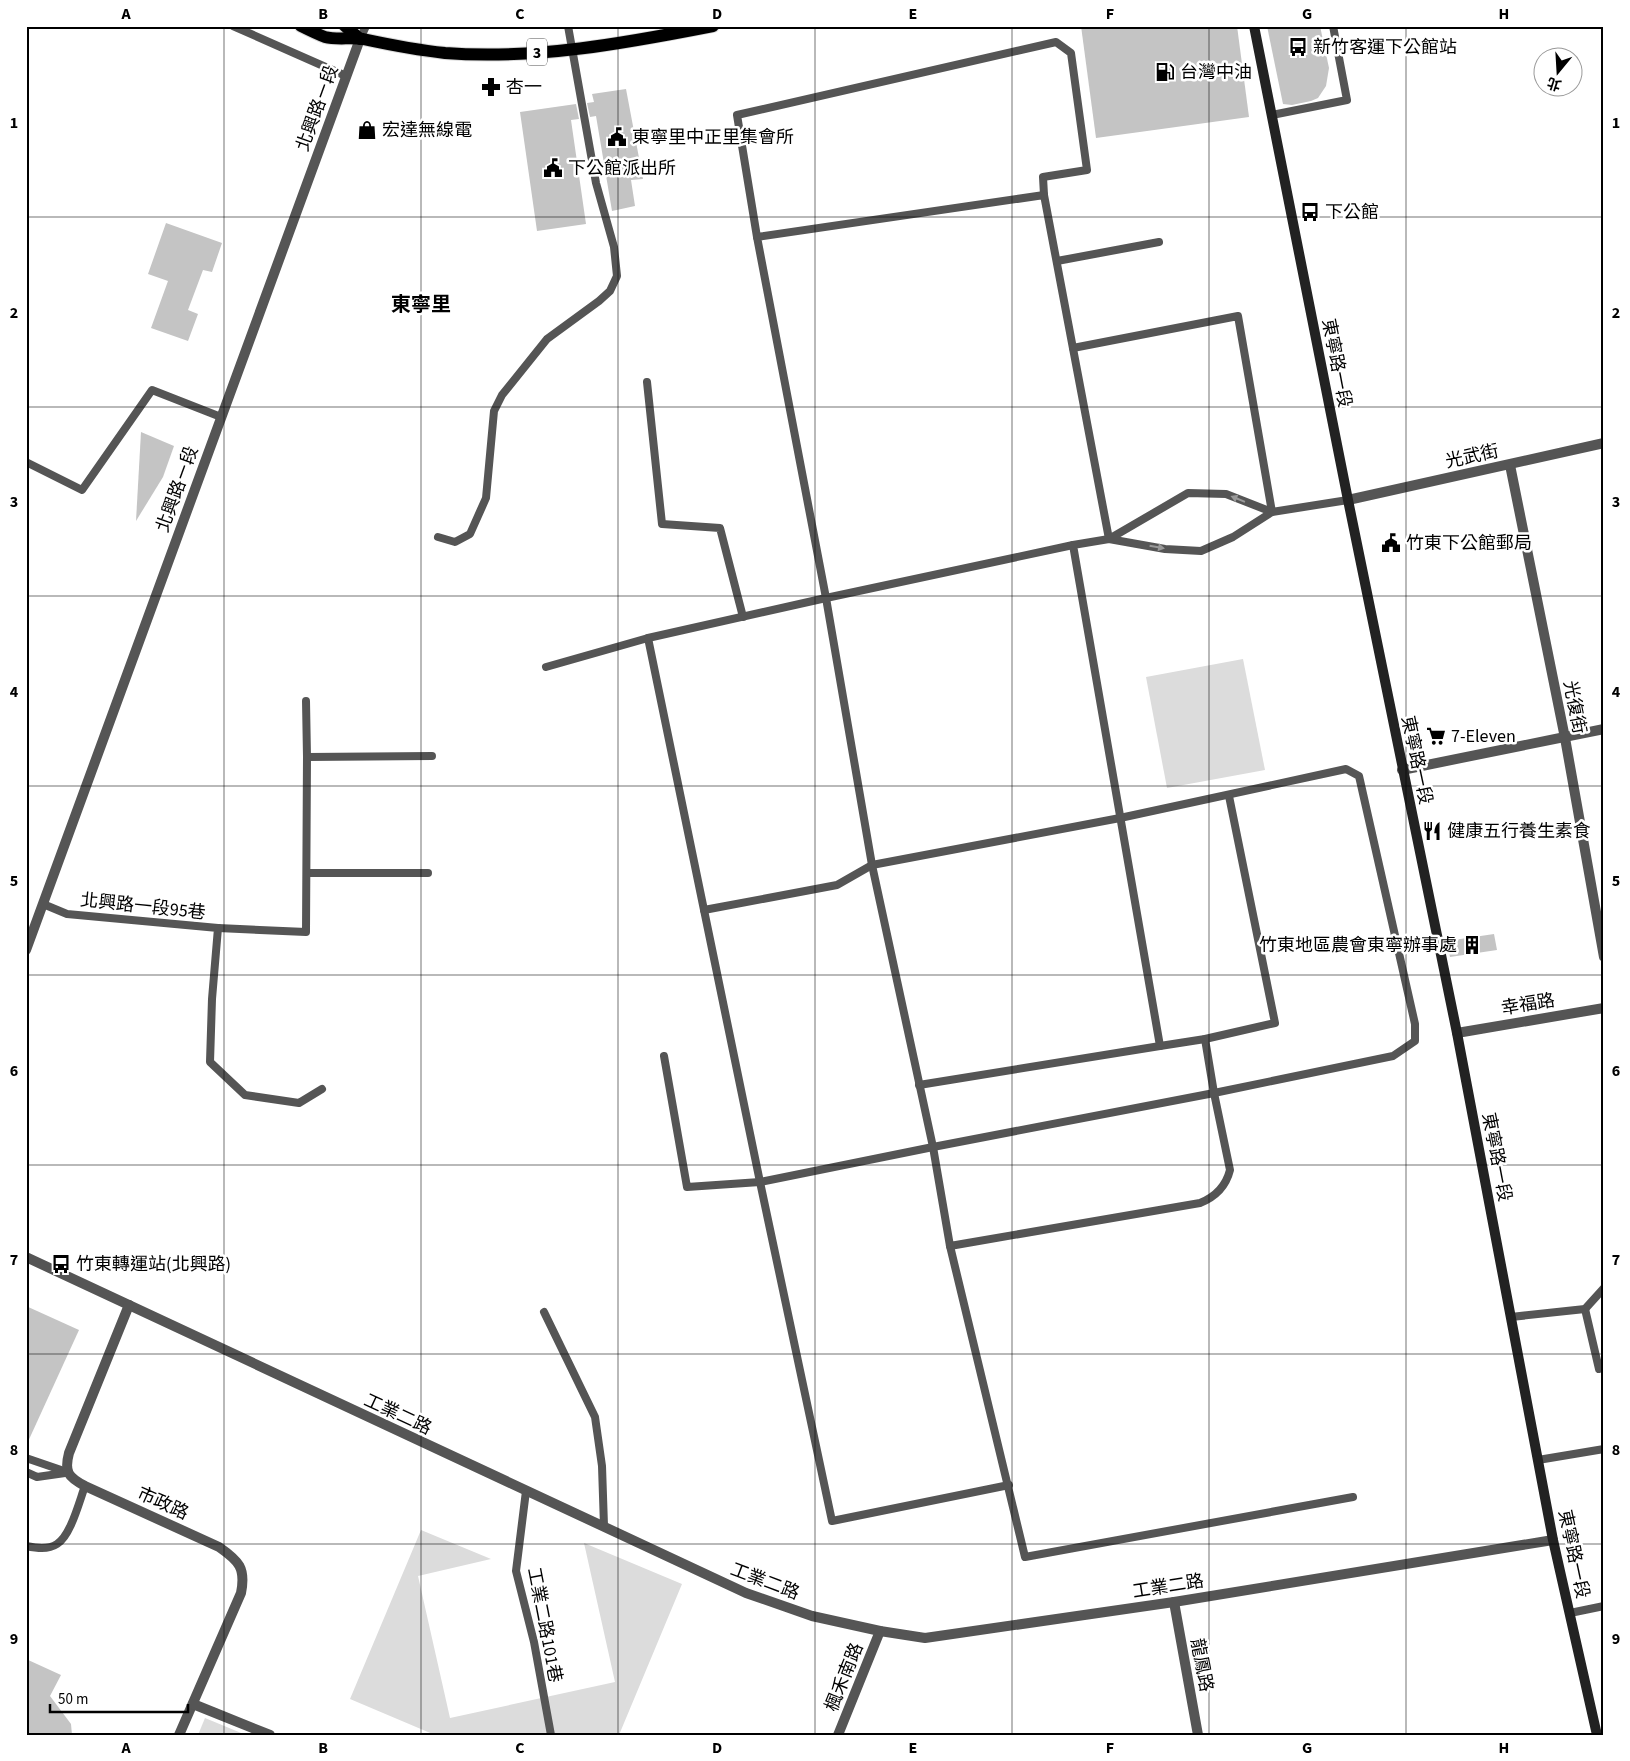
<svg xmlns="http://www.w3.org/2000/svg" width="1630" height="1761" font-family="'Source Sans 3','Noto Sans TC',sans-serif">
<style>
.green{fill:#dcdcdc}
.building{fill:#c4c4c4}
.lines{fill:none;stroke-linecap:round;stroke-linejoin:round}
.primary-casing{stroke:#dbdbdb;stroke-width:14}
.service{stroke:#555;stroke-width:8}
.minor{stroke:#555;stroke-width:10}
.tertiary{stroke:#555;stroke-width:10}
.secondary{stroke:#222;stroke-width:10}
.primary{stroke:#000;stroke-width:12}
.oneway{fill:#999}
.grid{fill:none;stroke:#000;stroke-width:1;stroke-opacity:0.55}
.labels{text-anchor:middle;stroke-width:5;stroke-linejoin:round;paint-order:stroke}
.shield{fill:#fff;stroke:#4c4c4c;stroke-width:1}
.shield-label{font-size:16px;font-weight:bold;fill:#000}
.poi-label{font-size:18px;fill:#000;stroke:#fff;text-anchor:start}
.street-label{font-size:18px;fill:#000;stroke:#fff}
.quarter-label{font-size:20px;font-weight:bold;fill:#000;stroke:#fff}
.neatline{fill:none;stroke:#000;stroke-width:2}
.grid-label{font-size:16px;text-anchor:middle;font-weight:bold;fill:#000}
</style>
<rect width="100%" height="100%" fill="#fff"/>
<g class="green">
<polygon points="1243,659 1265,770 1167,788 1146,677"/>
<polygon points="421,1530 491,1559 418,1576 450,1718 615,1682 584,1543 682,1584 619,1735 435,1735 350,1699"/>
<polygon points="205,1718 246,1735 198,1735"/>
</g>
<g class="building">
<polygon points="1081,26 1237,26 1249,117 1096,138"/>
<polygon points="1267,26 1320,26 1329,68 1326,86 1318,98 1311,101 1292,105 1283,104"/>
<polygon points="626,89 643,179 631,180 635,206 612,211 596,116 590,117 587,103 594,102 592,94"/>
<polygon points="576,104 579,119 571,120 586,224 537,231 520,112"/>
<polygon points="166,223 222,243 212,272 203,270 188,310 198,314 188,341 151,328 168,281 148,274"/>
<polygon points="141,432 174,446 163,477 136,521"/>
<polygon points="1494,934 1497,950 1450,957 1447,941"/>
<polygon points="26,1306 79,1330 26,1446"/>
<polygon points="26,1659 61,1675 50,1696 71,1724 72,1735 26,1735"/>
</g>
<g class="lines">
<g class="primary-casing">
<g id="primary">
<path d="M301,26c8,4 16,8 24,11 12,3 26,0 38,2 28,6 54,11 82,14 90,7 181,-10 268,-27"/>
<polyline points="345,26 360,39"/>
</g>
</g>
<g class="service">
<polyline points="233,26 346,76"/>
<polyline points="360,39 366,26"/>
<polyline points="1272,115 1347,100 1333,26"/>
<polyline points="757,237 737,115 1056,42 1071,53 1087,170 1043,177 1044,195"/>
<polyline points="1057,261 1159,242"/>
<polyline points="1073,348 1238,316 1272,512 1348,500"/>
<polyline points="647,382 662,524 720,528 743,617"/>
<polyline points="26,462 82,490 152,390 221,417"/>
<polyline points="438,537 455,542 470,534 486,498 494,411 502,395 547,339 599,301 610,291 617,276 614,247 596,183 568,26"/>
<path d="M1109,539l-65,-344 -287,42 69,361 46,267 61,282 17,99 250,-43c15,-6 26,-17 30,-33l-16,-77 -9,-54"/>
<polyline points="648,638 760,1182 832,1521 1009,1485"/>
<polyline points="546,667 648,638 826,598 1073,545"/>
<polyline points="307,757 432,756"/>
<polyline points="307,873 428,873"/>
<polyline points="43,904 67,914 218,928 212,999 210,1062 245,1095 299,1103 322,1089"/>
<polyline points="218,928 306,932 307,757 306,701"/>
<polyline points="1160,1046 1205,1039 1275,1023 1229,796"/>
<polyline points="664,1056 687,1187 760,1182 933,1147 1214,1093 1393,1056 1415,1041 1415,1024 1359,776 1346,769 1120,818 872,865 837,885 704,910"/>
<polyline points="919,1085 1160,1046 1073,545 1109,539 1165,549 1201,551 1233,537 1272,512 1226,494 1188,493 1109,539"/>
<polyline points="950,1246 1025,1557 1353,1497"/>
<polyline points="1585,1309 1599,1369"/>
<polyline points="544,1312 595,1417 602,1466 604,1526"/>
<polyline points="1511,1317 1585,1309 1604,1288"/>
<polyline points="26,1458 67,1472"/>
<polyline points="1538,1460 1604,1449"/>
<polyline points="26,1472 37,1477 65,1473"/>
<polyline points="526,1491 516,1571 534,1642 551,1735"/>
<path d="M26,1546c10,2 22,4 31,-2 14,-9 22,-42 28,-58"/>
<polyline points="1570,1613 1604,1606"/>
</g>
<g class="minor">
<polyline points="1510,465 1565,738 1604,957"/>
<polyline points="1348,500 1604,443"/>
<polyline points="1402,770 1604,729"/>
<polyline points="1457,1033 1604,1008"/>
<polyline points="26,1257 746,1593 812,1616 880,1631 925,1638 1174,1602 1553,1540"/>
<path d="M129,1305l-60,148c-5,19 -1,24 16,33l134,61c20,14 27,21 22,46l-62,142"/>
<polyline points="1174,1602 1198,1735"/>
<polyline points="193,1704 270,1735"/>
<polyline points="838,1735 880,1631"/>
</g>
<polyline class="tertiary" points="26,950 360,39"/>
<polyline class="secondary" points="1254,26 1348,500 1457,1033 1553,1540 1597,1735"/>
<use href="#primary" class="primary"/>
</g>
<defs><path id="oneway-solid" d="M-6-.8H1V-3.2L6.5 0L1 3.2V.8H-6Z" transform="scale(1.25)"/></defs>
<g class="oneway">
<use href="#oneway-solid" transform="translate(1238 499) rotate(-158)"/>
<use href="#oneway-solid" transform="translate(1157 547) rotate(10)"/>
</g>
<path class="grid" d="M224,26v1709M421,26v1709M618,26v1709M815,26v1709M1012,26v1709M1209,26v1709M1406,26v1709M26,217h1578M26,407h1578M26,596h1578M26,786h1578M26,975h1578M26,1165h1578M26,1354h1578M26,1544h1578"/>
<defs>
<g id="bus-bare" transform="scale(1.5)"><path d="M-5-6H5V4H4V6H2V4H-2V6H-4V4H-5ZM-3.5-4V0h7V-4ZM-3.5 1.2v1.5H-2V1.2ZM2 1.2v1.5H3.5V1.2Z" fill="#000" stroke="#fff" stroke-width="2.5" paint-order="stroke"/></g>
<g id="fuel-bare" transform="scale(1.5)"><path d="M-5.5-6h7V0h2V4h1.3V-2.5L3-4.5l.8-.8L6-3V5H2.5V1h-1V6h-7ZM-4.2-4.7v3.2H.2V-4.7Z" fill="#000" stroke="#fff" stroke-width="2.5" paint-order="stroke"/></g>
<g id="pharmacy-bare" transform="scale(1.5)"><path d="M-2-6h4v4h4v4h-4v4h-4v-4h-4v-4h4Z" fill="#000" stroke="#fff" stroke-width="2.5" paint-order="stroke"/></g>
<g id="shop-bare" transform="scale(1.5)"><path d="M-5-2.5h2.3a2.7 3.5 0 0 1 5.4 0H5L5.5 6h-11ZM-1.5-2.5h3a1.5 2.3 0 0 0-3 0Z" fill="#000" stroke="#fff" stroke-width="2.5" paint-order="stroke"/></g>
<g id="civic-bare" transform="scale(1.5)"><path d="M-.6-6.5H3V-4.5H.6V-3L4-1V1h2V6H-6V1h2V-1L-.6-3ZM-1.2 2.5V6h2.4V2.5Z" fill="#000" stroke="#fff" stroke-width="2.5" paint-order="stroke"/></g>
<g id="supermarket-bare" transform="scale(1.5)"><path d="M-6-5.5h2.5l.6 2H6L4.5 2H-2.5L-4.4-4H-6ZM-1.5 3.2a1.3 1.3 0 1 0 .1 0ZM3 3.2a1.3 1.3 0 1 0 .1 0Z" fill="#000" stroke="#fff" stroke-width="2.5" paint-order="stroke"/></g>
<g id="restaurant-bare" transform="scale(1.5)"><path d="M-5-6h1v4h1v-4h1v4h1v-4h1v5L-1.5 .5V6h-2V.5L-5-1ZM5-6V6H3V1.5H1.5Q1.5-4 5-6Z" fill="#000" stroke="#fff" stroke-width="2.5" paint-order="stroke"/></g>
<g id="building-bare" transform="scale(1.5)"><path d="M-4-6H4V6H1V3H-1V6H-4ZM-2.5-4.3h1.7v1.8h-1.7ZM.8-4.3h1.7v1.8H.8ZM-2.5-1h1.7V.8h-1.7ZM.8-1h1.7V.8H.8Z" fill="#000" stroke="#fff" stroke-width="2.5" paint-order="stroke"/></g>
</defs>
<g fill-rule="evenodd">
<use href="#bus-bare" x="1298" y="47"/>
<use href="#fuel-bare" x="1165" y="72"/>
<use href="#pharmacy-bare" x="491" y="87"/>
<use href="#shop-bare" x="367" y="130"/>
<use href="#civic-bare" x="617" y="137"/>
<use href="#civic-bare" x="553" y="168"/>
<use href="#bus-bare" x="1310" y="212"/>
<use href="#civic-bare" x="1391" y="543"/>
<use href="#supermarket-bare" x="1436" y="736"/>
<use href="#restaurant-bare" x="1432" y="831"/>
<use href="#building-bare" x="1472" y="945"/>
<use href="#bus-bare" x="61" y="1264"/>
</g>
<g class="labels">
<rect class="shield" x="527" y="38.5" width="20" height="27" rx="4"/>
<g class="shield-label">
<text x="537" y="58">3</text>
</g>
<g class="poi-label">
<text x="1313" y="53">新竹客運下公館站</text>
<text x="1180" y="78">台灣中油</text>
<text x="506" y="93">杏一</text>
<text x="382" y="136">宏達無線電</text>
<text x="632" y="143">東寧里中正里集會所</text>
<text x="568" y="174">下公館派出所</text>
<text x="1325" y="218">下公館</text>
<text x="1406" y="549">竹東下公館郵局</text>
<text x="1451" y="742">7-Eleven</text>
<text x="1447" y="837">健康五行養生素食</text>
<text x="1457" y="951" text-anchor="end">竹東地區農會東寧辦事處</text>
<text x="76" y="1270">竹東轉運站(北興路)</text>
</g>
<g class="street-label">
<text transform="translate(317 108) rotate(-70)" y="6">北興路ㄧ段</text>
<text transform="translate(1337 363) rotate(79)" y="6">東寧路一段</text>
<text transform="translate(1472 456) rotate(-12)" y="6">光武街</text>
<text transform="translate(177 489) rotate(-70)" y="6">北興路ㄧ段</text>
<text transform="translate(1575 707) rotate(79)" y="6">光復街</text>
<text transform="translate(1417 760) rotate(78)" y="6">東寧路一段</text>
<text transform="translate(143 906) rotate(6)" y="6">北興路一段95巷</text>
<text transform="translate(1528 1004) rotate(-9)" y="6">幸福路</text>
<text transform="translate(1497 1157) rotate(79)" y="6">東寧路一段</text>
<text transform="translate(398 1414) rotate(25)" y="6">工業二路</text>
<text transform="translate(163 1503) rotate(24)" y="6">市政路</text>
<text transform="translate(1574 1554) rotate(78)" y="6">東寧路一段</text>
<text transform="translate(765 1581) rotate(21)" y="6">工業二路</text>
<text transform="translate(1168 1586) rotate(-9)" y="6">工業二路</text>
<text transform="translate(545 1625) rotate(79)" y="6">工業二路101巷</text>
<text transform="translate(1202 1665) rotate(79)" y="6">龍鳳路</text>
<text transform="translate(844 1677) rotate(-68)" y="6">楓禾南路</text>
</g>
<g class="quarter-label">
<text x="421" y="311">東寧里</text>
</g>
</g>
<rect width="1630" height="1761" fill="none" stroke="#ffffff" stroke-width="55"/>
<g transform="translate(1558 72) rotate(198)"><circle r="24" fill="#ffffff" stroke="#999999"/>
<path d="M0-4L9 19L0 12L-9 19Z" fill="#000000"/>
<text y="-8" font-size="14" font-weight="bold" text-anchor="middle" fill="#000000">北</text>
</g>
<path d="M50 1704v8h138v-8" fill="none" stroke="#000000" stroke-width="2.5"/>
<text x="58" y="1704" font-size="15" fill="#000000" stroke="#ffffff" stroke-width="4" paint-order="stroke">50 m</text>
<rect x="28" y="28" width="1574" height="1706" class="neatline"/>
<g class="grid-label">
<text x="126" y="19">A</text>
<text x="323" y="19">B</text>
<text x="520" y="19">C</text>
<text x="717" y="19">D</text>
<text x="913" y="19">E</text>
<text x="1110" y="19">F</text>
<text x="1307" y="19">G</text>
<text x="1504" y="19">H</text>
<text x="14" y="128">1</text>
<text x="1616" y="128">1</text>
<text x="14" y="318">2</text>
<text x="1616" y="318">2</text>
<text x="14" y="507">3</text>
<text x="1616" y="507">3</text>
<text x="14" y="697">4</text>
<text x="1616" y="697">4</text>
<text x="14" y="886">5</text>
<text x="1616" y="886">5</text>
<text x="14" y="1076">6</text>
<text x="1616" y="1076">6</text>
<text x="14" y="1265">7</text>
<text x="1616" y="1265">7</text>
<text x="14" y="1455">8</text>
<text x="1616" y="1455">8</text>
<text x="14" y="1644">9</text>
<text x="1616" y="1644">9</text>
<text x="126" y="1753">A</text>
<text x="323" y="1753">B</text>
<text x="520" y="1753">C</text>
<text x="717" y="1753">D</text>
<text x="913" y="1753">E</text>
<text x="1110" y="1753">F</text>
<text x="1307" y="1753">G</text>
<text x="1504" y="1753">H</text>
</g>
</svg>
